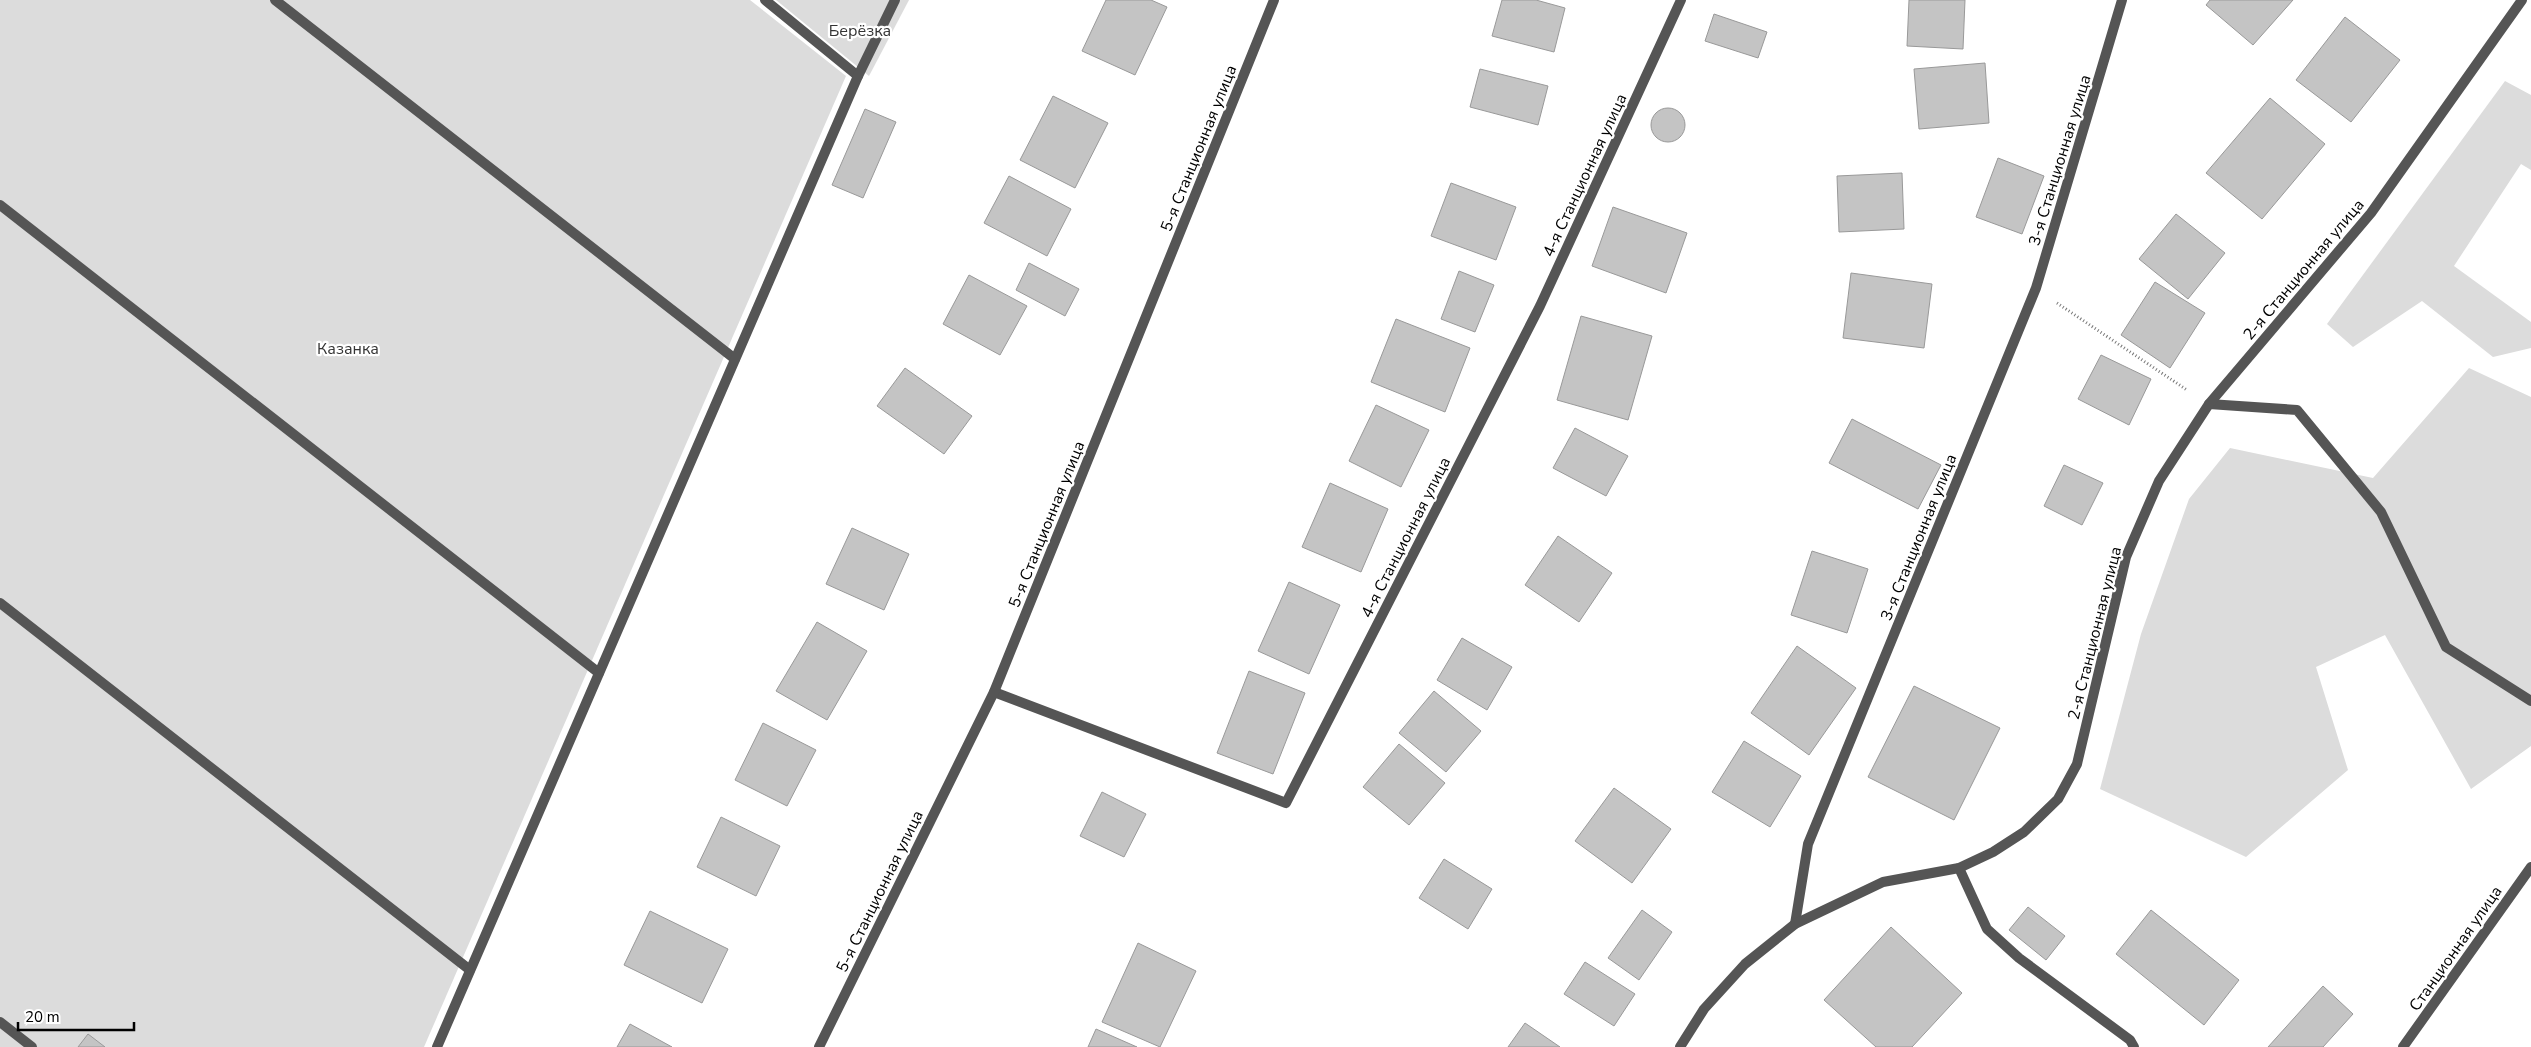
<svg xmlns="http://www.w3.org/2000/svg" width="2531" height="1047" font-family="'Nunito Sans',sans-serif">
<style>
.green{fill:#dcdcdc}
.building{fill:#c4c4c4;stroke:#999}
.lines{fill:none;stroke-linecap:round;stroke-linejoin:round}
.path{stroke:#777;stroke-width:3;stroke-dasharray:1 2.5;stroke-linecap:butt}
.service{stroke:#555;stroke-width:10}
.minor{stroke:#555;stroke-width:10}
.tertiary{stroke:#555;stroke-width:10}
.labels{text-anchor:middle;stroke-width:4.5;stroke-linejoin:round;paint-order:stroke}
.park-label{font-size:16px;fill:#333;stroke:#fff}
.street-label{font-size:16px;fill:#000;stroke:#fff}
</style>
<rect width="100%" height="100%" fill="#fff"/>
<g class="green">
<polygon points="0,0 750,0 846,76 424,1047 0,1047"/>
<polygon points="776,0 909,0 869,76"/>
<polygon points="2505,81 2531,95 2531,170 2521,164 2454,266 2531,322 2531,348 2493,357 2422,301 2353,347 2327,324"/>
<polygon points="2469,368 2531,397 2531,746 2471,789 2385,635 2316,667 2348,770 2246,857 2100,789 2141,634 2189,499 2230,448 2373,478"/>
</g>
<g class="building">
<polygon points="1106,0 1151,0 1167,7 1135,75 1082,51"/>
<polygon points="1502,0 1536,0 1565,8 1554,52 1492,36"/>
<polygon points="1909,0 1965,0 1963,49 1907,46"/>
<polygon points="2210,0 2293,0 2253,45 2206,5"/>
<polygon points="1714,14 1767,32 1758,58 1705,41"/>
<polygon points="2345,17 2400,60 2351,122 2296,80"/>
<polygon points="1985,63 1989,123 1919,129 1914,69"/>
<polygon points="1480,69 1548,86 1538,125 1470,107"/>
<polygon points="1053,96 1108,123 1075,188 1020,160"/>
<polygon points="2270,98 2325,144 2262,219 2206,173"/>
<circle cx="1668" cy="125" r="17"/>
<polygon points="865,109 896,122 863,198 832,185"/>
<polygon points="1998,158 2044,176 2022,234 1976,217"/>
<polygon points="1902,173 1904,229 1839,232 1837,176"/>
<polygon points="1009,176 1071,209 1047,256 984,223"/>
<polygon points="1451,183 1516,207 1496,260 1431,236"/>
<polygon points="1613,207 1687,233 1666,293 1592,266"/>
<polygon points="2176,214 2225,253 2188,299 2139,259"/>
<polygon points="1029,263 1079,289 1065,316 1016,290"/>
<polygon points="1459,271 1494,285 1475,332 1441,319"/>
<polygon points="1851,273 1932,284 1924,348 1843,338"/>
<polygon points="969,275 1027,306 1000,355 943,324"/>
<polygon points="2155,282 2205,313 2170,368 2121,335"/>
<polygon points="1581,316 1652,336 1628,420 1557,400"/>
<polygon points="1396,319 1470,348 1445,412 1371,382"/>
<polygon points="2101,355 2151,379 2129,425 2078,399"/>
<polygon points="905,368 972,416 944,454 877,406"/>
<polygon points="1376,405 1429,430 1401,487 1349,461"/>
<polygon points="1852,419 1941,465 1918,509 1829,463"/>
<polygon points="1575,428 1628,456 1606,496 1553,468"/>
<polygon points="2064,465 2103,483 2082,525 2044,506"/>
<polygon points="1330,483 1388,509 1361,572 1302,547"/>
<polygon points="852,528 909,554 884,610 826,584"/>
<polygon points="1558,536 1612,573 1579,622 1525,585"/>
<polygon points="1812,551 1868,569 1847,633 1791,615"/>
<polygon points="1289,582 1340,605 1309,674 1258,651"/>
<polygon points="817,622 867,651 827,720 776,691"/>
<polygon points="1462,638 1512,667 1487,710 1437,680"/>
<polygon points="1797,646 1856,688 1809,755 1751,713"/>
<polygon points="1249,671 1305,693 1273,774 1217,753"/>
<polygon points="1914,686 2000,728 1954,820 1868,777"/>
<polygon points="1434,691 1481,731 1446,772 1399,733"/>
<polygon points="763,723 816,750 787,806 735,780"/>
<polygon points="1744,741 1801,776 1770,827 1712,792"/>
<polygon points="1399,744 1445,783 1409,825 1363,787"/>
<polygon points="1614,788 1671,829 1632,883 1575,841"/>
<polygon points="1102,792 1146,814 1124,857 1080,836"/>
<polygon points="721,817 780,846 756,896 697,867"/>
<polygon points="1444,859 1492,889 1468,929 1419,898"/>
<polygon points="2028,907 2065,936 2046,960 2009,930"/>
<polygon points="1642,910 1672,932 1639,980 1608,958"/>
<polygon points="2151,910 2239,980 2204,1025 2116,954"/>
<polygon points="650,911 728,949 702,1003 624,965"/>
<polygon points="1891,927 1962,993 1912,1047 1876,1047 1824,1000"/>
<polygon points="1138,943 1196,971 1160,1047 1102,1022"/>
<polygon points="1585,962 1635,994 1614,1026 1564,994"/>
<polygon points="2323,986 2353,1014 2323,1047 2268,1047"/>
<polygon points="1525,1023 1560,1047 1508,1047"/>
<polygon points="630,1024 672,1047 617,1047"/>
<polygon points="1096,1029 1137,1047 1088,1047"/>
<polygon points="88,1034 105,1047 78,1047"/>
</g>
<g class="lines">
<polyline class="path" points="2057,303 2187,390"/>
<g class="service">
<polyline points="275,0 735,359"/>
<polyline points="765,0 858,76"/>
<polyline points="0,205 599,673"/>
<polyline points="2209,404 2297,410 2381,512 2446,647 2531,701"/>
<polyline points="0,603 470,970"/>
<polyline points="1959,868 1987,929 2019,958 2130,1040 2134,1047"/>
<polyline points="0,1022 32,1047"/>
<polyline points="437,1047 858,76 895,0"/>
</g>
<g class="minor">
<polyline points="994,692 1286,803 1540,306 1681,0"/>
<polyline points="1795,924 1808,844 2036,288 2122,0"/>
<polyline points="819,1047 994,692 1274,0"/>
<polyline points="2403,1047 2531,867"/>
</g>
<polyline class="tertiary" points="1680,1047 1704,1009 1745,964 1795,924 1883,882 1959,868 1993,852 2024,832 2058,799 2077,764 2126,557 2159,481 2209,404 2371,213 2522,0"/>
</g>
<g class="labels">
<g class="park-label">
<text x="860" y="36">Берёзка</text>
<text x="348" y="354">Казанка</text>
</g>
<g class="street-label">
<text transform="translate(1198 148) rotate(-68)" y="6">5-я Станционная улица</text>
<text transform="translate(2059 160) rotate(-73)" y="6">3-я Станционная улица</text>
<text transform="translate(1584 175) rotate(-65)" y="6">4-я Станционная улица</text>
<text transform="translate(2303 269) rotate(-50)" y="6">2-я Станционная улица</text>
<text transform="translate(1046 524) rotate(-68)" y="6">5-я Станционная улица</text>
<text transform="translate(1405 537) rotate(-63)" y="6">4-я Станционная улица</text>
<text transform="translate(1918 537) rotate(-68)" y="6">3-я Станционная улица</text>
<text transform="translate(2094 633) rotate(-76)" y="6">2-я Станционная улица</text>
<text transform="translate(879 891) rotate(-64)" y="6">5-я Станционная улица</text>
<text transform="translate(2455 948) rotate(-55)" y="6">Станционная улица</text>
</g>
</g>
<path d="M18 1022v8h116v-8" fill="none" stroke="#000000" stroke-width="2.5"/>
<text x="25" y="1022" font-size="15" fill="#000000" stroke="#ffffff" stroke-width="4" paint-order="stroke">20 m</text>
</svg>
